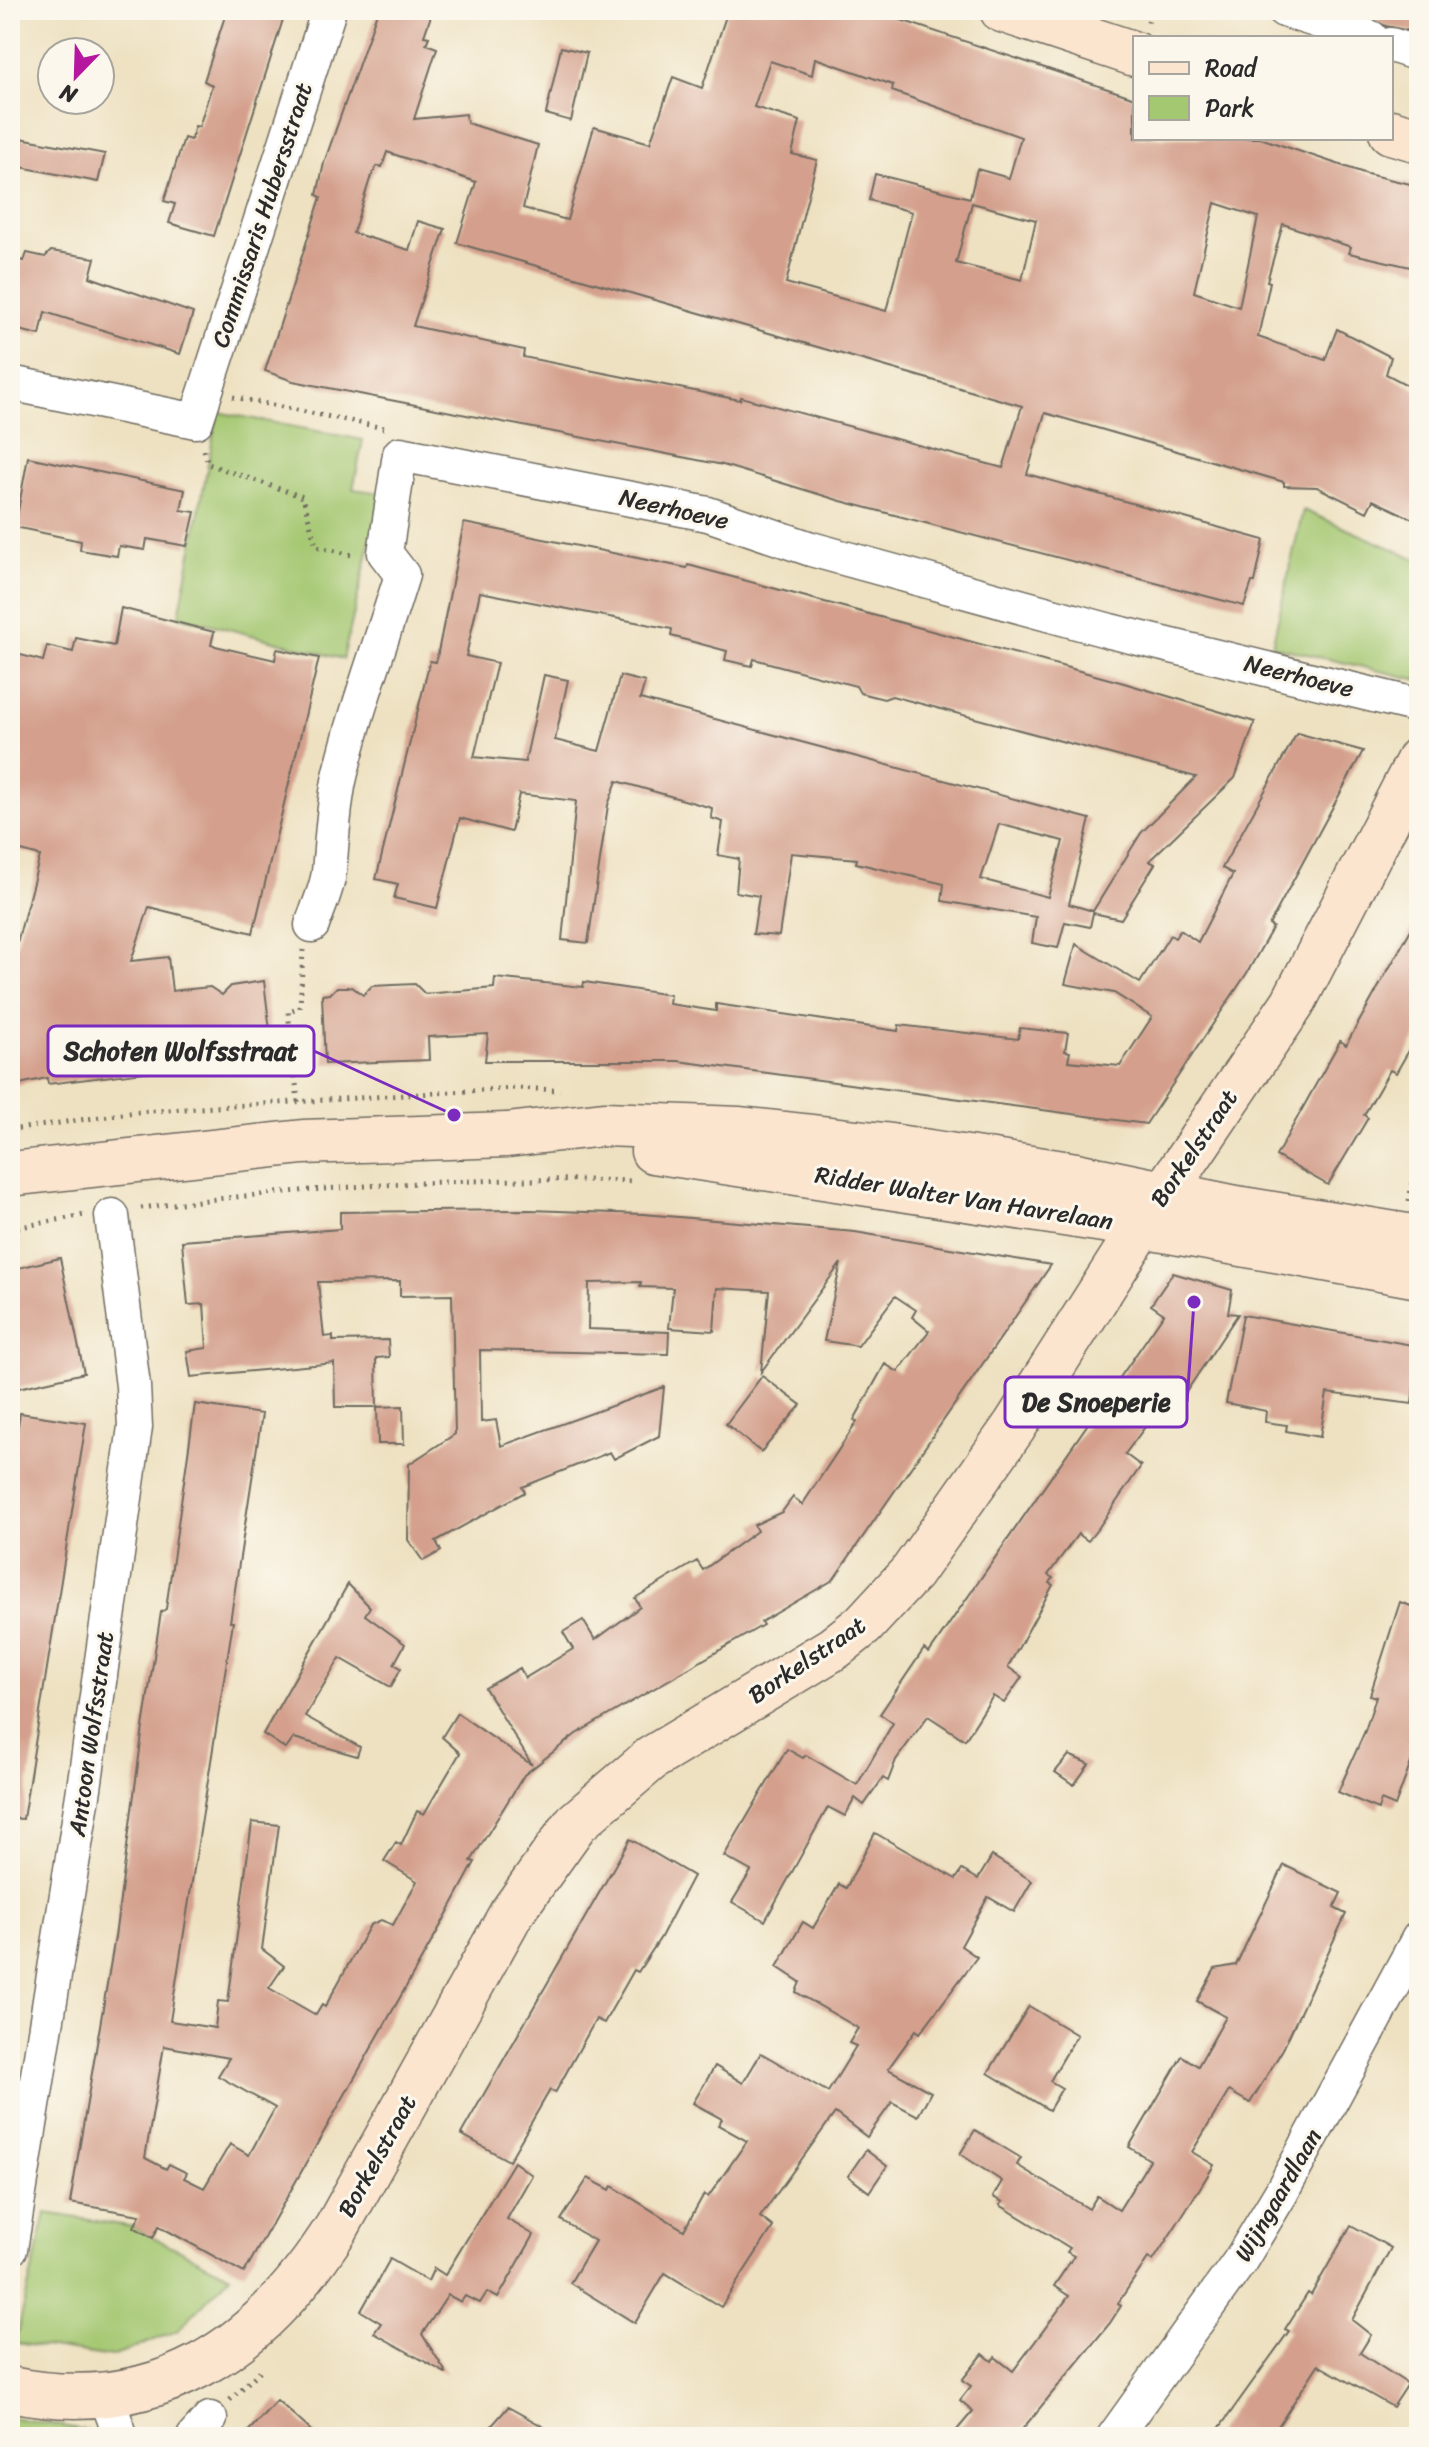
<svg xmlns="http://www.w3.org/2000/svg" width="1429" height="2447" font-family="Sriracha,sans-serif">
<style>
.green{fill:#a4c771;stroke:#68794e;stroke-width:2}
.building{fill:#d4a08d;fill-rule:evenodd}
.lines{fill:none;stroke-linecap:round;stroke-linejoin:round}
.street-casing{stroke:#6f6b60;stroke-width:37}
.secondary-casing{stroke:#6f6b60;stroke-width:47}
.path{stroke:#6f6b60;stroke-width:5;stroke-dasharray:2 6;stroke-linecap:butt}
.street{stroke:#fff;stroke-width:34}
.secondary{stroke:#fbe5cf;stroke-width:44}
.labels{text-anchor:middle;stroke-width:6;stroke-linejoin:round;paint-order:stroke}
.street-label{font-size:24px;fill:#2b2b2b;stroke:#fbf7ec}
.leader{fill:none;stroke:#7b2cbf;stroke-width:3}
.callout-dot{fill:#7b2cbf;stroke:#fbf7ec;stroke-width:3}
.callout{fill:#fbf7ec;stroke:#7b2cbf;stroke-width:3}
.callout-label{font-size:26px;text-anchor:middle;font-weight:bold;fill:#2b2b2b}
</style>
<rect width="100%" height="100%" fill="#fbf7ec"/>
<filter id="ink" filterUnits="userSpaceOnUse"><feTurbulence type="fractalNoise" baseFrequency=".0125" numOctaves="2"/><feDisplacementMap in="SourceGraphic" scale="16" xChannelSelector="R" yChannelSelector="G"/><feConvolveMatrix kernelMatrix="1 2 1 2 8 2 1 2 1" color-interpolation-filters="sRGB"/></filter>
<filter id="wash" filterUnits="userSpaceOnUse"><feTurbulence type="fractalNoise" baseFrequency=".006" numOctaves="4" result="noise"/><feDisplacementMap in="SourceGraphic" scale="32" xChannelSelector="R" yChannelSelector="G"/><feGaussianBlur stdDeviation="1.8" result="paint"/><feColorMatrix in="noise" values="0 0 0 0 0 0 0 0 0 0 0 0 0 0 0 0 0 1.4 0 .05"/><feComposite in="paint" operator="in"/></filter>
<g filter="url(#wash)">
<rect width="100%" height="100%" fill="#eee1c1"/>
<g class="green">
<polygon points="218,412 363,440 353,489 382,493 343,659 179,616"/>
<polygon points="1303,510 1419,560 1419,680 1272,646"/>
<polygon points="46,2213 134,2227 230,2276 177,2331 112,2357 15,2343"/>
<polygon points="10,2417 101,2433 103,2437 10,2437"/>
</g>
<g id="blocks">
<g class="building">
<polygon points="227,10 286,10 214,236 169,223 175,204 164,201 184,138 191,140 195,126 199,127 212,85 204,81"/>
<path d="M378,10h55l-9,26 5,1 -3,7 11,4 -23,71 52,-5 1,9 71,22 -15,63 44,12 27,-93 56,16 23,-66 29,11 26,-78h143l264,88v40h125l107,36 52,12v83l-70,-16 2,-6 -68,-23 -16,57 3,1 -12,55 67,23 12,-31 54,28 -5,17 33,17v131l-46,-22 -6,12 -50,-25 -33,-1v-4l-239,-69 -18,61 237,66 -9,42h-3l-8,24 -403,-105 -118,-36 -430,-84 -28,-10 56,-174 -4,-2 7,-32zM815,58l78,27 -1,6 129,46 -12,41 -32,-9 -7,29 -95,-24 -6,26 43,12 -26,99 -100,-28 31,-123 -25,-6 8,-33 -46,-14 16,-46 42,14zM387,152l89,30 -19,61 565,163 -19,62 -262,-71 -1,3 -217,-43 1,-7 -111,-24 32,-97 -27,-8 -9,29 -56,-17 17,-54 7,-13 5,1zM972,203l64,17 -14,60 -66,-17zM1215,203l43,14 -19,90 -45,-15z"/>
<polygon points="1349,10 1419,10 1419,33 1386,26"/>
<polygon points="561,47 587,53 571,121 546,114"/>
<polygon points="10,136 105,154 98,182 10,165"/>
<polygon points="51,251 95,258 90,277 193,313 180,354 45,312 40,335 10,328 10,258 24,261 27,253 45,257"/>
<polygon points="28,457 185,490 181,510 195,512 187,546 147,539 145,550 119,546 117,556 80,550 81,541 15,527"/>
<path d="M464,523l223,45 1,-3 436,118 131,39 -20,56 -86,83 6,3 -34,55 -28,-6 -3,14 -25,-5 -7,26 -26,-5 4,-26 -94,-16 2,-17 -88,-21 1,-4 -66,-6 -12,83 -26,-2 6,-38 -23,-4 3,-33 -21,-4 5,-33 -12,-4 1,-10 -95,-27 -9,24 -20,138 -26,-3 14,-139 -57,-7 -8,38 -51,-14 -23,90 -43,-10 4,-14 -22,-5 54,-218 6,1zM480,592l192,37 -1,7 56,15 -2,9 27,6 2,-7 102,27 4,7 24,6 8,-3 304,81 -55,56 -48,78 -24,-7 21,-85 -450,-120 5,-17 -25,-6 -21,75 -44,-11 13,-60 -24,-5 -19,87 -51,-5 23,-94 -31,-7zM999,824l64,17 -15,56 -67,-18z"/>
<polygon points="121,608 214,632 211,645 275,660 277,649 319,658 253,933 149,907 131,961 168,957 172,991 210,987 222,995 231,986 264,981 273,1056 48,1084 47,1078 10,1086 10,947 16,947 40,856 10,848 10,652 43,661 47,646 73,652 76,638 114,646"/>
<polygon points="1297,733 1363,751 1269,925 1273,927 1247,973 1146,1124 678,1061 485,1061 488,1034 428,1037 429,1060 325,1064 322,995 330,994 337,987 352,987 363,995 372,986 415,984 425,994 494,988 495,978 583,987 584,982 670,995 669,1004 716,1011 716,1004 898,1031 899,1025 1018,1039 1020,1028 1068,1033 1065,1051 1070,1052 1068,1061 1120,1066 1152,1017 1114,993 1065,984 1076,944 1140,983 1170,935 1175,938 1180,930 1198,942 1233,874 1222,868"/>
<polygon points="1419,915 1419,1033 1396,1073 1390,1070 1364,1115 1368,1118 1328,1185 1276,1156 1340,1041 1346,1045"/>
<path d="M530,1210l113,4 212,18 196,33 -218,315 -72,42 2,3 -187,109 -52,41 -53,86 4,1 -34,63 -197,348 -85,-47 -6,12 -19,-11 6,-12 -70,-12 45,-266 28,-210 18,-115 5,-3 29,-205 67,10 -32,208h3l-63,399 45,7 3,-27 10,1 24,-180 27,3 -17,124 22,17 -15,22 47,27 6,-10 3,2 45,-82 11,-5 12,5 24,-44 -33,-20 12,-19 5,3 16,-34 7,3 36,-61 -18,-16 15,-24 75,52 -47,-77 35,-20 5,10 48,-29 -10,-17 20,-12 12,20 45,-33 -5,-9 62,-37 6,9 54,-39 -3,-6 28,-13 11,-15 9,8 55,-83 -3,-2 31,-56 13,8 31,-41 -17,-14 4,-7 -21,-14 -37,50 -34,-5 17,-78 -80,109 8,-81 -52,-3 -3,43 -45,-3 4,-40 -33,-1 1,-5 -52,1 -1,46 81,3 -1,22 -188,-4 1,72 15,-2 5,26 163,-59 -5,49 -45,23 -4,-7 -88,35 3,5 -89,49 5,10 -18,10 -15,-21 1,-76 46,-30 -3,-139 -52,1v-15l-82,1 6,55 9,-1v5l55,-1 1,17 -13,1 1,49h-42l-1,-44 -143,14 -4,-26 20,-3 -3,-44 -16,1 -6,-64 158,-12v-17zM164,2046l65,12 -11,18 57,32 -26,47 -19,-11 -26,44 -20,-10 3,-5 -18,-9 -3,5 -21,-11z"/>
<polygon points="60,1258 84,1373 10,1390 10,1270"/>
<polygon points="1173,1273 1232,1290 1228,1313 1238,1314 1184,1395 1174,1388 1125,1454 1141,1466 1099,1527 1088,1541 1078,1534 1048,1575 1053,1578 1050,1583 1053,1585 1008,1667 1022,1677 1004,1703 993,1696 965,1740 928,1716 896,1760 888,1781 883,1778 864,1805 855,1798 845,1816 828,1807 765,1921 732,1902 751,1871 724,1856 787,1749 803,1758 806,1755 857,1785 893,1723 880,1714 924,1649 929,1653 1164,1314 1151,1305"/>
<polygon points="1243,1315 1418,1346 1412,1404 1327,1393 1320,1437 1286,1431 1287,1425 1265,1422 1266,1411 1226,1403"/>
<polygon points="762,1376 801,1405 761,1452 726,1424"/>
<polygon points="403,1406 404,1444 378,1444 377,1407"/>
<polygon points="20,1413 86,1423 23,1819 10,1818 10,1476"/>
<polygon points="348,1584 370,1607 365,1615 405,1644 394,1664 401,1668 391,1687 340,1658 305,1716 360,1747 357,1756 294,1738 286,1749 263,1734"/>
<polygon points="1400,1602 1419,1609 1419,1741 1395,1806 1381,1800 1378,1809 1338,1792 1365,1731 1376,1697 1370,1695"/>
<polygon points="1069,1755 1089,1764 1074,1785 1055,1772"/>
<polygon points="875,1833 956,1879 962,1870 978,1879 992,1856 1032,1881 1014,1912 988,1897 961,1946 977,1957 920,2033 916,2030 888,2069 931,2092 918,2116 892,2102 867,2137 835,2113 760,2217 773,2227 721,2307 665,2273 635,2323 570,2283 595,2241 561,2220 588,2178 610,2190 612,2186 684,2230 704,2194 708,2197 747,2141 718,2125 722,2119 693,2103 715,2066 743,2083 761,2053 828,2092 856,2046 849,2043 858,2028 796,1992 800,1982 777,1967 803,1922 813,1928 839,1884 846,1888"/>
<polygon points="630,1839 693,1876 661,1937 638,1972 634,1970 604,2023 596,2019 555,2093 550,2090 509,2161 461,2134"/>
<polygon points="1284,1865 1341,1893 1334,1908 1346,1914 1283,2049 1250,2103 1229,2091 1192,2152 1214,2165 1200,2188 1153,2261 1148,2258 1118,2303 1121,2306 1110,2323 1016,2437 951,2437 973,2411 960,2400 971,2386 962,2380 983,2354 992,2361 995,2357 1013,2371 1069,2296 1054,2286 1074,2256 1067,2252 1070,2248 1000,2205 1003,2202 993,2197 1002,2181 960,2154 975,2130 1021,2158 1017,2165 1089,2209 1097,2196 1119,2210 1150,2160 1129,2147 1182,2056 1198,2066 1226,2017 1197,2001 1215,1969 1236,1965"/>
<polygon points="1029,2006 1077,2035 1050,2081 1062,2088 1049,2110 988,2073"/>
<polygon points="866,2150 887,2166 869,2192 848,2176"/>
<polygon points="514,2162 532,2175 507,2219 534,2235 498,2298 487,2292 480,2303 465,2296 461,2302 448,2295 422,2334 447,2374 374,2333 381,2323 361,2311 390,2259 428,2281 434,2268 445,2275"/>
<polygon points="1351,2225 1391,2248 1352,2320 1371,2335 1360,2353 1408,2384 1393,2407 1318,2365 1271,2437 1213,2437 1289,2331 1285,2329 1308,2293 1311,2295"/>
<polygon points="277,2400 318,2437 243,2437"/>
<polygon points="508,2407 562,2437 482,2437"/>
</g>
</g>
</g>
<g filter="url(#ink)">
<use href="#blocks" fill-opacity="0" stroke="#6f6b60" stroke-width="2"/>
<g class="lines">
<g class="street-casing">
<g id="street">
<polyline points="1284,10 1371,38"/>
<polyline points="1391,45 1419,54"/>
<polyline points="10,383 196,421 329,10"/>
<path d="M312,925c6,-17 15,-36 17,-53 3,-31 4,-61 10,-91 16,-71 42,-137 63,-206l-17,-22 15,-99 308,60 103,35 299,82 309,75"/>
<polyline points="10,2249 83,1795 135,1427 133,1386 112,1216"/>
<polyline points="106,2396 121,2437"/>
<polyline points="194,2437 210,2419"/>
<polyline points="1114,2437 1240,2261 1281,2193 1419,1938"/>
</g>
</g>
<g class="secondary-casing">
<g id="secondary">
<polyline points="1002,10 1135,54"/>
<polyline points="1391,132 1419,140"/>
<polyline points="653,1151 1142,1226 1419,1276"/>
<polyline points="10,1174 303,1142 507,1135 604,1124 740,1129 884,1145 1076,1175 1236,1208 1419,1238"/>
<path d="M10,2389c148,30 250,-40 327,-162l174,-313 65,-91 76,-65 182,-110 29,-23 49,-53 102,-145 128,-201 151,-223 126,-244"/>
</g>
</g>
<g class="path">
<polyline points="1148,22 1151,10"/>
<polyline points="233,397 384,428"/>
<polyline points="204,450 208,464 303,497 316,546 356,556"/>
<polyline points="298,1102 288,1011 300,1008 303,950"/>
<polyline points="10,1130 136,1112 515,1088 560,1090"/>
<polyline points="1409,1201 1419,1139"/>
<path d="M141,1208c163,-21 328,-32 493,-27"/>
<polyline points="10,1229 84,1215"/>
<polyline points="230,2400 260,2371"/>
</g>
<use href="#street" class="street"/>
<use href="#secondary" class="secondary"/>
</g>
</g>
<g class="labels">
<g class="street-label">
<text transform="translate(262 215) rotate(-72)" y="8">Commissaris Hubersstraat</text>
<text transform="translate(674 509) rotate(13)" y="8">Neerhoeve</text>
<text transform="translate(1299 676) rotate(14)" y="8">Neerhoeve</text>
<text transform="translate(1194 1148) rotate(-56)" y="8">Borkelstraat</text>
<text transform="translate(964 1198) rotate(9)" y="8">Ridder Walter Van Havrelaan</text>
<text transform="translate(807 1660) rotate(-34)" y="8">Borkelstraat</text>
<text transform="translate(91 1734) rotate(-82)" y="8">Antoon Wolfsstraat</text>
<text transform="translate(377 2156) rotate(-61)" y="8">Borkelstraat</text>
<text transform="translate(1278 2195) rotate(-60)" y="8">Wijngaardlaan</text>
</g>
</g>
<path class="leader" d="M454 1115L314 1051M1194 1302L1187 1402"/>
<g class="callout-dot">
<circle cx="454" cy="1115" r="8"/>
<circle cx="1194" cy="1302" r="8"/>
</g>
<g class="callout">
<rect x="48" y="1026" width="266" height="50" rx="8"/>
<rect x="1005" y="1377" width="182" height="50" rx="8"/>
</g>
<g class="callout-label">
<text x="181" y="1060">Schoten Wolfsstraat</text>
<text x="1096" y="1411">De Snoeperie</text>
</g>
<rect width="1429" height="2447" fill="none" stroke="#fbf7ec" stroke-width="40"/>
<rect x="1133" y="36" width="260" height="104" fill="#fbf7ec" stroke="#a8a59f" stroke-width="2"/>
<rect x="1149" y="62" width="40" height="12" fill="#fbe5cf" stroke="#a8a59f" stroke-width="2"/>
<text x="1205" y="76" font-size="24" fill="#2b2b2b">Road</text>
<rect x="1149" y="96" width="40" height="24" fill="#a4c771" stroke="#a8a59f" stroke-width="2"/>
<text x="1205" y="116" font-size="24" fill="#2b2b2b">Park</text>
<g transform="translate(76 76) rotate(203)"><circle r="38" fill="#fbf7ec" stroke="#a8a59f" stroke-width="2"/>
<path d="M0-6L14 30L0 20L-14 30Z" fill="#b5179e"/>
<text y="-12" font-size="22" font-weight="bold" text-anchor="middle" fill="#2b2b2b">N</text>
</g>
</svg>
